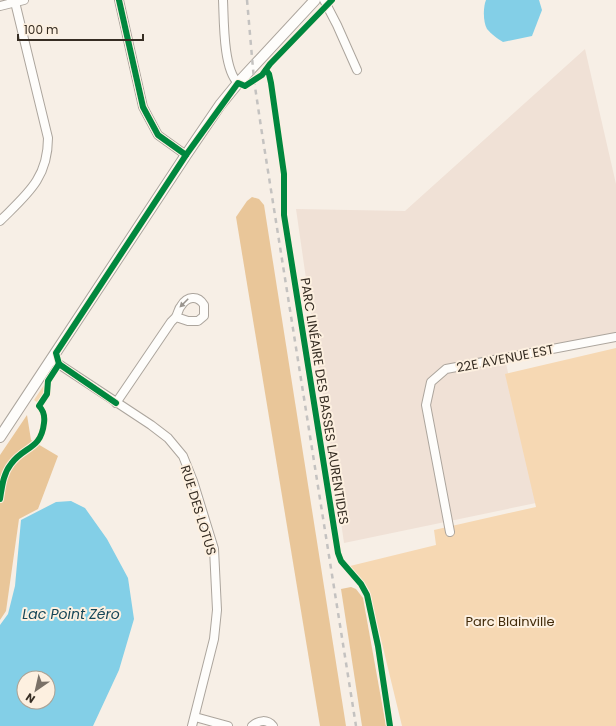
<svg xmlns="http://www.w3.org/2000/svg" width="616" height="726" font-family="Poppins,sans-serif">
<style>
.industrial{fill:#f0e1d6}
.green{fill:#f6d8b3}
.forest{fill:#e9c699}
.water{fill:#83cfe7;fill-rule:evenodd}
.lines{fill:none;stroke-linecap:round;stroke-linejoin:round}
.minor-casing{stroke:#aca59d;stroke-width:10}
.tertiary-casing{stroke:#aca59d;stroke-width:12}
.minor{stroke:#fefdfb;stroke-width:8}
.tertiary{stroke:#fefdfb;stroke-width:10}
.rail{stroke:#c4c2c0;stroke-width:2.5;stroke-dasharray:5 5;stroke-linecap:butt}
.cycleway-casing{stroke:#fdf0e0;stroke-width:8}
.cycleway{stroke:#00873e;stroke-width:6}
.oneway{fill:#9a958f}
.labels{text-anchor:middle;stroke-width:4;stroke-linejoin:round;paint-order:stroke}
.street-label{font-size:13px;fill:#362d23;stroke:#fdf0e0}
.park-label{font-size:13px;fill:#422b0a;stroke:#fdf0e0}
.water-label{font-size:14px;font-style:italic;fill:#164657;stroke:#fdf0e0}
</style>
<rect width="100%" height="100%" fill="#f7efe6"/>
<polygon class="industrial" points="585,49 616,184 616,333 504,354 536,503 344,543 296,209 405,211"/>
<g class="green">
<polygon points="616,348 616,726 402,726 369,590 361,579 350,566 436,545 434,530 536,507 505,374"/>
<polygon points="46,382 45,394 38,403 34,400"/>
</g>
<g class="forest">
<polygon points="252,197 259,199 264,205 346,726 320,726 236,217 247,201"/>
<polygon points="27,415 31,440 58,456 38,509 19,519 6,611 0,620 0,455"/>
<polygon points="351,587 356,589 363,598 386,726 362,726 341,589"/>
</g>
<g class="water">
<path d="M486,0h53l3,10 -10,26 -29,6c-5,-3 -12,-8 -16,-13 -4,-7 -4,-22 -1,-29z"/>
<path d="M71,501l14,7 22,31 21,39 6,41 -15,51 -26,56h-93v-101l8,-11 7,-28 6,-66 35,-18zM24,678h24v24h-24z"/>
</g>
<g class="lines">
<g class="minor-casing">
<g id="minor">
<polyline points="119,0 143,107 158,135 186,155"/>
<path d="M223,0c1,20 0,69 15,83"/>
<polyline points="324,0 337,25 357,70"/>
<polyline points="0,6 24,0"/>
<path d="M0,221c26,-26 48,-42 48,-83l-33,-136"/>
<polyline points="51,359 151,425 168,438 183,456 193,481 214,549 217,610 214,639 192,726"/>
<path d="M116,403l55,-81c1,-1 3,-3 4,-4 3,-3 3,-9 6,-12 6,-10 17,-11 23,-1v11l-6,5h-10l-12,-4"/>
<polyline points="450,532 426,405 431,382 446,369 616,337"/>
<polyline points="195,717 228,726"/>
<path d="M252,726c7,-6 15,-7 21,0"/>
</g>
</g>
<g class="tertiary-casing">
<polyline id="tertiary" points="0,437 186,155 220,105 238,83 315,0"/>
</g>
<use href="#minor" class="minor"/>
<use href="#tertiary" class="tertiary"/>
<polyline class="rail" points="247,0 254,80 261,127 356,726"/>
<g class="cycleway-casing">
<g id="cycleway">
<polyline points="119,0 143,107 158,135 186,155"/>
<polyline points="266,70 269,74 271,83 284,174 284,215 338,553 341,561 361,584 367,595 378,646 390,726"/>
<polyline points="59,364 56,353 186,155 238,83 245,86 262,75 270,64 332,0"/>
<polyline points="59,364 116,403"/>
<path d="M0,499c2,-12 3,-25 11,-35 13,-18 30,-14 33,-41 1,-7 0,-12 -5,-17l8,-12 1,-13 11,-17"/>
</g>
</g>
<use href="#cycleway" class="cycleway"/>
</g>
<defs><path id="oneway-solid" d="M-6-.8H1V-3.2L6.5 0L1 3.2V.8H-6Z"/></defs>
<use class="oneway" href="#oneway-solid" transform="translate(184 303) rotate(135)"/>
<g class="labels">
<g class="street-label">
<text transform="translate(505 358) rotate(-11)" y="5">22E AVENUE EST</text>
<text transform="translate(325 401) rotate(81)" y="5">PARC LINÉAIRE DES BASSES LAURENTIDES</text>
<text transform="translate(199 510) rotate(73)" y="5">RUE DES LOTUS</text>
</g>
<g class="park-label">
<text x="510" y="626">Parc Blainville</text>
</g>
<g class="water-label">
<text x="71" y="619">Lac Point Zéro</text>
</g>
</g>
<g transform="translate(36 690) rotate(214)"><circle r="19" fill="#fdf0e0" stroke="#ada294"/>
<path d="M0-3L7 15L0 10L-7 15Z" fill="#7a7167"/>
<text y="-6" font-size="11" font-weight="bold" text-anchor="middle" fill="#362d23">N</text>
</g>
<path d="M18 34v6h125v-6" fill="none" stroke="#362d23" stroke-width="2"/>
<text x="24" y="34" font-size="12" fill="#362d23" stroke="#fdf0e0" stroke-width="3" paint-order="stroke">100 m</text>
</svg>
